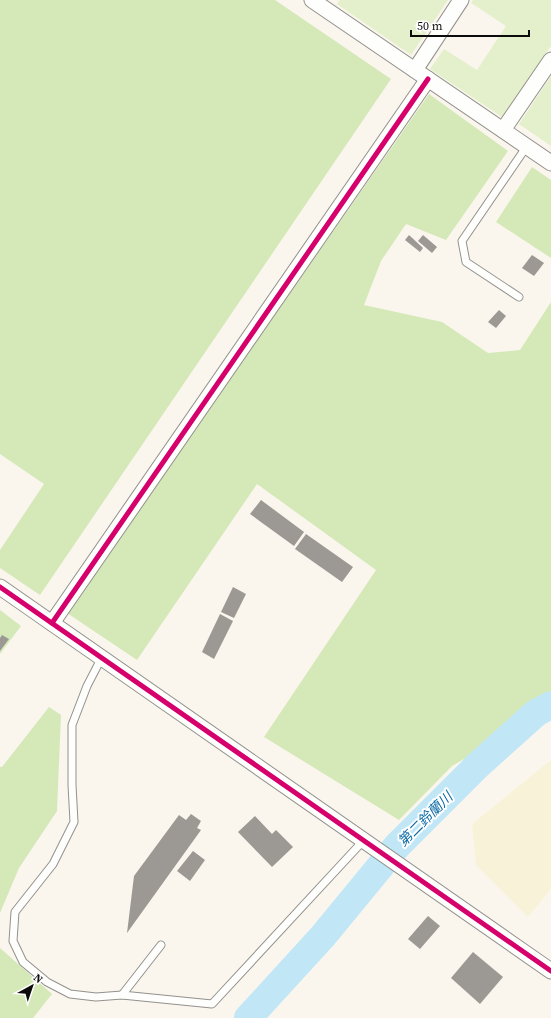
<svg xmlns="http://www.w3.org/2000/svg" width="551" height="1018" font-family="'Source Serif 4','Noto Sans JP',serif">
<style>
.farmland{fill:#f8f3d8}
.green{fill:#e4f0cb}
.forest{fill:#d5e9b8}
.lines{fill:none;stroke-linecap:round;stroke-linejoin:round}
.river{stroke:#c1e7f7;stroke-width:28}
.building{fill:#9c9894}
.service-casing{stroke:#93918d;stroke-width:9}
.minor-casing{stroke:#93918d;stroke-width:17}
.service{stroke:#fefefc;stroke-width:7}
.minor{stroke:#fefefc;stroke-width:15}
.cycleway-casing{stroke:#fff;stroke-width:8}
.cycleway{stroke:#d6006c;stroke-width:5}
.labels{text-anchor:middle;stroke-width:4;stroke-linejoin:round;paint-order:stroke}
.water-label{font-size:14px;font-style:italic;fill:#0c6aa5;stroke:#fff}
</style>
<rect width="100%" height="100%" fill="#faf6ed"/>
<polygon class="farmland" points="551,760 551,889 528,917 476,865 472,824"/>
<g class="green">
<polygon points="340,0 448,0 411,55 337,4"/>
<polygon points="473,0 551,0 551,46 502,117 430,69 444,49 477,70 506,26 471,3"/>
<polygon points="551,76 551,146 519,124"/>
</g>
<g class="forest">
<polygon points="0,0 275,0 391,79 40,595 0,568 0,550 44,484 0,454"/>
<polygon points="429,94 508,151 446,240 406,224 381,261 364,305 442,322 488,353 520,350 551,302 551,709 452,766 399,820 264,737 376,570 257,484 137,660 67,613"/>
<polygon points="532,167 551,180 551,258 496,222"/>
<polygon points="0,610 21,626 0,654"/>
<polygon points="49,707 61,715 57,811 19,868 0,913 0,767 2,767"/>
<polygon points="0,948 52,994 33,1018 0,1018"/>
</g>
<g class="lines">
<polyline class="river" points="248,1018 323,936 397,846 477,766 536,713 551,705"/>
</g>
<g class="building">
<polygon points="409,235 423,248 420,252 405,240"/>
<polygon points="423,235 437,247 432,253 418,241"/>
<polygon points="532,255 544,263 534,276 522,268"/>
<polygon points="499,310 506,316 496,328 488,322"/>
<polygon points="261,500 304,532 294,546 250,514"/>
<polygon points="306,534 353,567 342,582 295,549"/>
<polygon points="233,587 246,594 234,618 221,612"/>
<polygon points="220,614 233,621 214,659 202,652"/>
<polygon points="2,635 9,639 0,651 0,638"/>
<polygon points="191,814 201,821 197,828 201,830 127,933 134,876 179,815 186,820"/>
<polygon points="255,816 272,834 276,830 293,847 272,867 238,832"/>
<polygon points="193,851 205,860 190,881 177,871"/>
<polygon points="428,916 440,926 420,949 408,939"/>
<polygon points="473,952 503,977 480,1004 451,978"/>
</g>
<g class="lines">
<g class="service-casing">
<g id="service">
<polyline points="519,297 466,262 462,241 527,146"/>
<polyline points="102,657 87,686 72,725 72,785 74,822 53,864 15,912 13,941 23,962 47,982 70,994 96,997 122,995"/>
<polyline points="161,945 122,995 212,1004 364,840"/>
</g>
</g>
<g class="minor-casing">
<g id="minor">
<polyline points="312,0 551,163"/>
<polyline points="415,70 461,0"/>
<polyline points="503,130 551,60"/>
<polyline points="0,587 551,971"/>
<polyline points="52,623 428,79"/>
</g>
</g>
<use href="#service" class="service"/>
<use href="#minor" class="minor"/>
<g class="cycleway-casing">
<g id="cycleway">
<polyline points="0,587 551,971"/>
<polyline points="52,623 428,79"/>
</g>
</g>
<use href="#cycleway" class="cycleway"/>
</g>
<g class="labels">
<g class="water-label">
<text transform="translate(425 819) rotate(-45)" y="5">第二鈴蘭川</text>
</g>
</g>
<g transform="translate(32 986) rotate(40)" stroke="#ffffff" stroke-width="3" paint-order="stroke">
<path d="M0-3L7 15L0 10L-7 15Z" fill="#0b0b0b"/>
<text y="-6" font-size="11" font-weight="bold" text-anchor="middle" fill="#0b0b0b">N</text>
</g>
<path d="M411 30v6h118v-6" fill="none" stroke="#0b0b0b" stroke-width="2"/>
<text x="417" y="30" font-size="12" fill="#0b0b0b" stroke="#ffffff" stroke-width="3" paint-order="stroke">50 m</text>
</svg>
